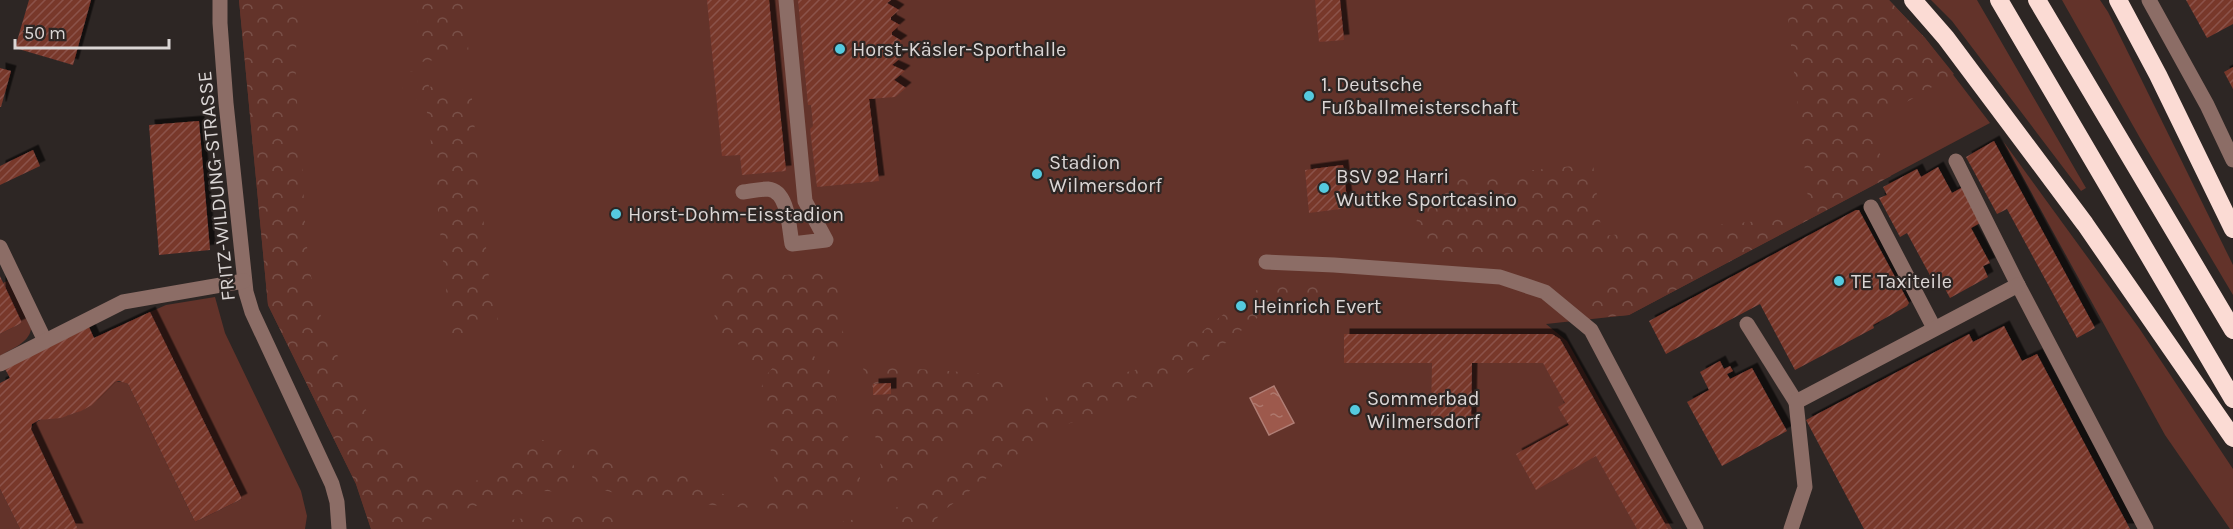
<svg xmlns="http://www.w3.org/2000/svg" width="2233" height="529" font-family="Karla,sans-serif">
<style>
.green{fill:#63332a}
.forest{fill:url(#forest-crowns)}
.water{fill:url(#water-ripples);stroke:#b07e75;stroke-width:1.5}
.building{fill:url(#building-hatch);filter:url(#shadow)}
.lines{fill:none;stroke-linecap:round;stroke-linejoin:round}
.minor{stroke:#8c6d66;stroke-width:15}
.highway{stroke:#fbdbd4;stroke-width:18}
.poi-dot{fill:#55cadf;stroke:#2d2624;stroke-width:2}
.labels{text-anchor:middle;stroke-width:4.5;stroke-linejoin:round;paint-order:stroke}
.poi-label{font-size:20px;fill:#dbd6d5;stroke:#2d2624;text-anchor:start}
.street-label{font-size:20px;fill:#dbd6d5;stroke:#2d2624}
</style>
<defs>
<pattern id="forest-crowns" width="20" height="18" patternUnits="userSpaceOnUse" patternTransform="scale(1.5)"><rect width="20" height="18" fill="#63332a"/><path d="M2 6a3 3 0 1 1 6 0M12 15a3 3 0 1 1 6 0" fill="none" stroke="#795048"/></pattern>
<pattern id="water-ripples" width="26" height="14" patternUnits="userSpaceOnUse" patternTransform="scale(1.5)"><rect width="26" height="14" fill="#9d594c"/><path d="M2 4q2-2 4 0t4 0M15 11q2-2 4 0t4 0" fill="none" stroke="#ae786d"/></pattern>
<pattern id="building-hatch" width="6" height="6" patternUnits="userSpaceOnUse" patternTransform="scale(1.5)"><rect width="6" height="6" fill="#78372c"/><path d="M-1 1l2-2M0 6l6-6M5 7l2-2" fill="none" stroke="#8b534a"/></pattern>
<filter id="shadow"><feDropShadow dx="5.5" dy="-5.5" stdDeviation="0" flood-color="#0009"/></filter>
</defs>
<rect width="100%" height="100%" fill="#2d2624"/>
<g class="green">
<polygon points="239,0 1889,0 1925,38 1990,123 1629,315 1546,324 1567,341 1672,529 371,529 356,484 268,305"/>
<polygon points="1931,0 1977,0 2086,188 2081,191 1952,21"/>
<polygon points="2062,0 2100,0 2108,12 2233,265 2233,295 2140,138"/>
<polygon points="2003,141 2139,328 2233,469 2233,529 2230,529 2165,435"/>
<path d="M9,280l22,49c-2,14 -20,20 -31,27v-22l22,-11 -19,-40z"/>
<path d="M215,297l10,36 76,158 6,25 -2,13h-227l-47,-100c5,-14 26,-10 38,-14 21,-6 31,-20 46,-33h8l5,2 67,138 47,-23 -92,-187 16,-7z"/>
<polygon points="0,489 20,529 0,529"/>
</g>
<g class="forest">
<path d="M239,0h65c-15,51 -6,107 -2,159 3,54 2,111 21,163 17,44 42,85 64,126 11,14 32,32 50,35 24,3 53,-2 72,-18 9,-9 16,-19 23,-30 26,12 47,20 45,52l-9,5 -25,-1 -34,5 -109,33h-29l-15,-45 -88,-179z"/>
<polygon points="417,0 463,0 469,55 421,62 421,69 401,74 401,69 419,49"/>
<polygon points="1786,0 1889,0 1925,38 1954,74 1866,126 1891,176 1629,315 1592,318 1583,302 1593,291 1624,273 1625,253 1524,256 1439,254 1417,225 1414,182 1593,164 1602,236 1810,216"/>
<polygon points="428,79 429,87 442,85 444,92 471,89 491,299 499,322 453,338 450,327 428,115 424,105 403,89 402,84"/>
<path d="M773,268l2,8 60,-6 10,77 -33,6c6,10 12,10 19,19l11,56 13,19 7,44c-19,7 -40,17 -61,19 -25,1 -187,-11 -201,-22 -8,-7 -16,-31 -21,-41l28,4 14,13 15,9 15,2 21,-2 19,4 47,25h14l14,-5 7,-9 2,-17 -15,-73 3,-19 18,-21 -43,9 11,-17 -38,-20 7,-28 2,-28z"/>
<polygon points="1272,280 1336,282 1335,302 1281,299 1189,372 1162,388 1047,432 942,512 928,529 898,529 893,527 889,510 912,502 954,474 1004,423 1026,407 1068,387 1135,370 1188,343 1240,301"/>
<path d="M863,367l73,3 62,5 8,4c4,10 1,14 -6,22l-59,51 -30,23 -27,10z"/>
<polygon points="592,510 616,514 618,529 463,529 478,524"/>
<polygon points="869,516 872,529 802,529 820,527"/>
</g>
<polygon class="water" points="1274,386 1294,423 1269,435 1250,398"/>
<g class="building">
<polygon points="29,0 91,0 73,65 15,48"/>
<polygon points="707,0 769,0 786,171 742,175 740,155 722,156"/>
<polygon points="798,0 891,0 887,3 899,10 891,17 891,20 900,25 892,32 892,35 902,41 891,49 903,56 892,65 905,71 894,80 906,88 895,97 869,99 879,181 817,187 810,129 813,126 811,105 808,105"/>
<polygon points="1315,0 1340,0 1344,40 1319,42"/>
<polygon points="2186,0 2233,0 2233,24 2207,38"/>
<polygon points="2233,67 2233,89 2224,72"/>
<polygon points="0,68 11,71 1,107 0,107"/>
<polygon points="199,121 210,250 159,255 149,125"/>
<polygon points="1994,141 2095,328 2077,338 2007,209 1997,214 1966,157"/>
<polygon points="33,150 40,166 0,185 0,166"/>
<polygon points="1343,165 1348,208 1309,213 1305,170"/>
<polygon points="1938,167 1952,193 1963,187 1982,222 1971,228 1990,263 1983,266 1988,277 1950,298 1944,287 1938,290 1907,233 1900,237 1879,198 1887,195 1883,187 1917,169 1921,177"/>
<polygon points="1856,210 1859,210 1909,303 1907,306 1873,325 1874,328 1795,370 1760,304 1666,354 1649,321"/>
<polygon points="0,276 22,323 0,334"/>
<polygon points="150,312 242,499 195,522 128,384 119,381 115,382 92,405 81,411 61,418 39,420 32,424 31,429 78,529 20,529 0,489 0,383 10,378 5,369 89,327 94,338"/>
<polygon points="2004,326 2022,361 2037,354 2130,529 1864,529 1806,420 1969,334 1973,342"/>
<polygon points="1344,334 1552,334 1560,339 1668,529 1637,529 1596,456 1536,490 1516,454 1569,425 1558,407 1565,403 1543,363 1472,363 1471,420 1431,419 1432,363 1344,363"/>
<polygon points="1720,361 1724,369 1730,366 1733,371 1727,374 1730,379 1752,368 1787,431 1722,466 1687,402 1709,390 1700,372"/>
<polygon points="891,383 891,394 873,395 873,384"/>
</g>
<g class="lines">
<g class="minor">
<polyline points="220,0 220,23 226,103 246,292 252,312 332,484 337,502 339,529"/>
<polyline points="2149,0 2207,105 2233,160"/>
<polyline points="1956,161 2018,285 2146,529"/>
<path d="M743,192c8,-1 17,-3 25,-3 21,2 21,40 24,55l34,-4 -21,-39 -19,-201"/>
<polyline points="1871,207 1934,328"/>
<polyline points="0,247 45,341"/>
<polyline points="1266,262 1334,265 1500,277 1545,292 1591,330 1696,529"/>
<polyline points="1747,324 1796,402"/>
<polyline points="0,364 123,302 244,281"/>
<polyline points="1791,529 1805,487 1796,402 2018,285"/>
</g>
<g class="highway">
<polyline points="1913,0 1946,38 2085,224 2233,438"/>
<polyline points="1999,0 2233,399"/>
<polyline points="2037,0 2233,330"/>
<polyline points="2118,0 2158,75 2233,229"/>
</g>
</g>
<g class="poi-dot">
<circle cx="840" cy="49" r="6"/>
<circle cx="1309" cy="96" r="6"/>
<circle cx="1037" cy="174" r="6"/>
<circle cx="1324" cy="188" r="6"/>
<circle cx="616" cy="214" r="6"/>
<circle cx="1839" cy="281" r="6"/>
<circle cx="1241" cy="306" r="6"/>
<circle cx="1355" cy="410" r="6"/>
</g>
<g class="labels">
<g class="poi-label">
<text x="852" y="56">Horst-Käsler-Sporthalle</text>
<text x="1321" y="91">1. Deutsche<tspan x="1321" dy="23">Fußballmeisterschaft</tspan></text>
<text x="1049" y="169">Stadion<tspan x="1049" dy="23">Wilmersdorf</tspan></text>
<text x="1336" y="183">BSV 92 Harri<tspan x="1336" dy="23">Wuttke Sportcasino</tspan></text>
<text x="628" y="221">Horst-Dohm-Eisstadion</text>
<text x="1851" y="288">TE Taxiteile</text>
<text x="1253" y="313">Heinrich Evert</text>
<text x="1367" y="405">Sommerbad<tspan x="1367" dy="23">Wilmersdorf</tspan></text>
</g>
<g class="street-label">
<text transform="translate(216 186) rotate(-96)" y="7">FRITZ-WILDUNG-STRASSE</text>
</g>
</g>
<path d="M15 39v9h154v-9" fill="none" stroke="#dbd6d5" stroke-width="3"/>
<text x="24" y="39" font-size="18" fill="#dbd6d5" stroke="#2d2624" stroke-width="4.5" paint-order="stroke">50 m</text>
</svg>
